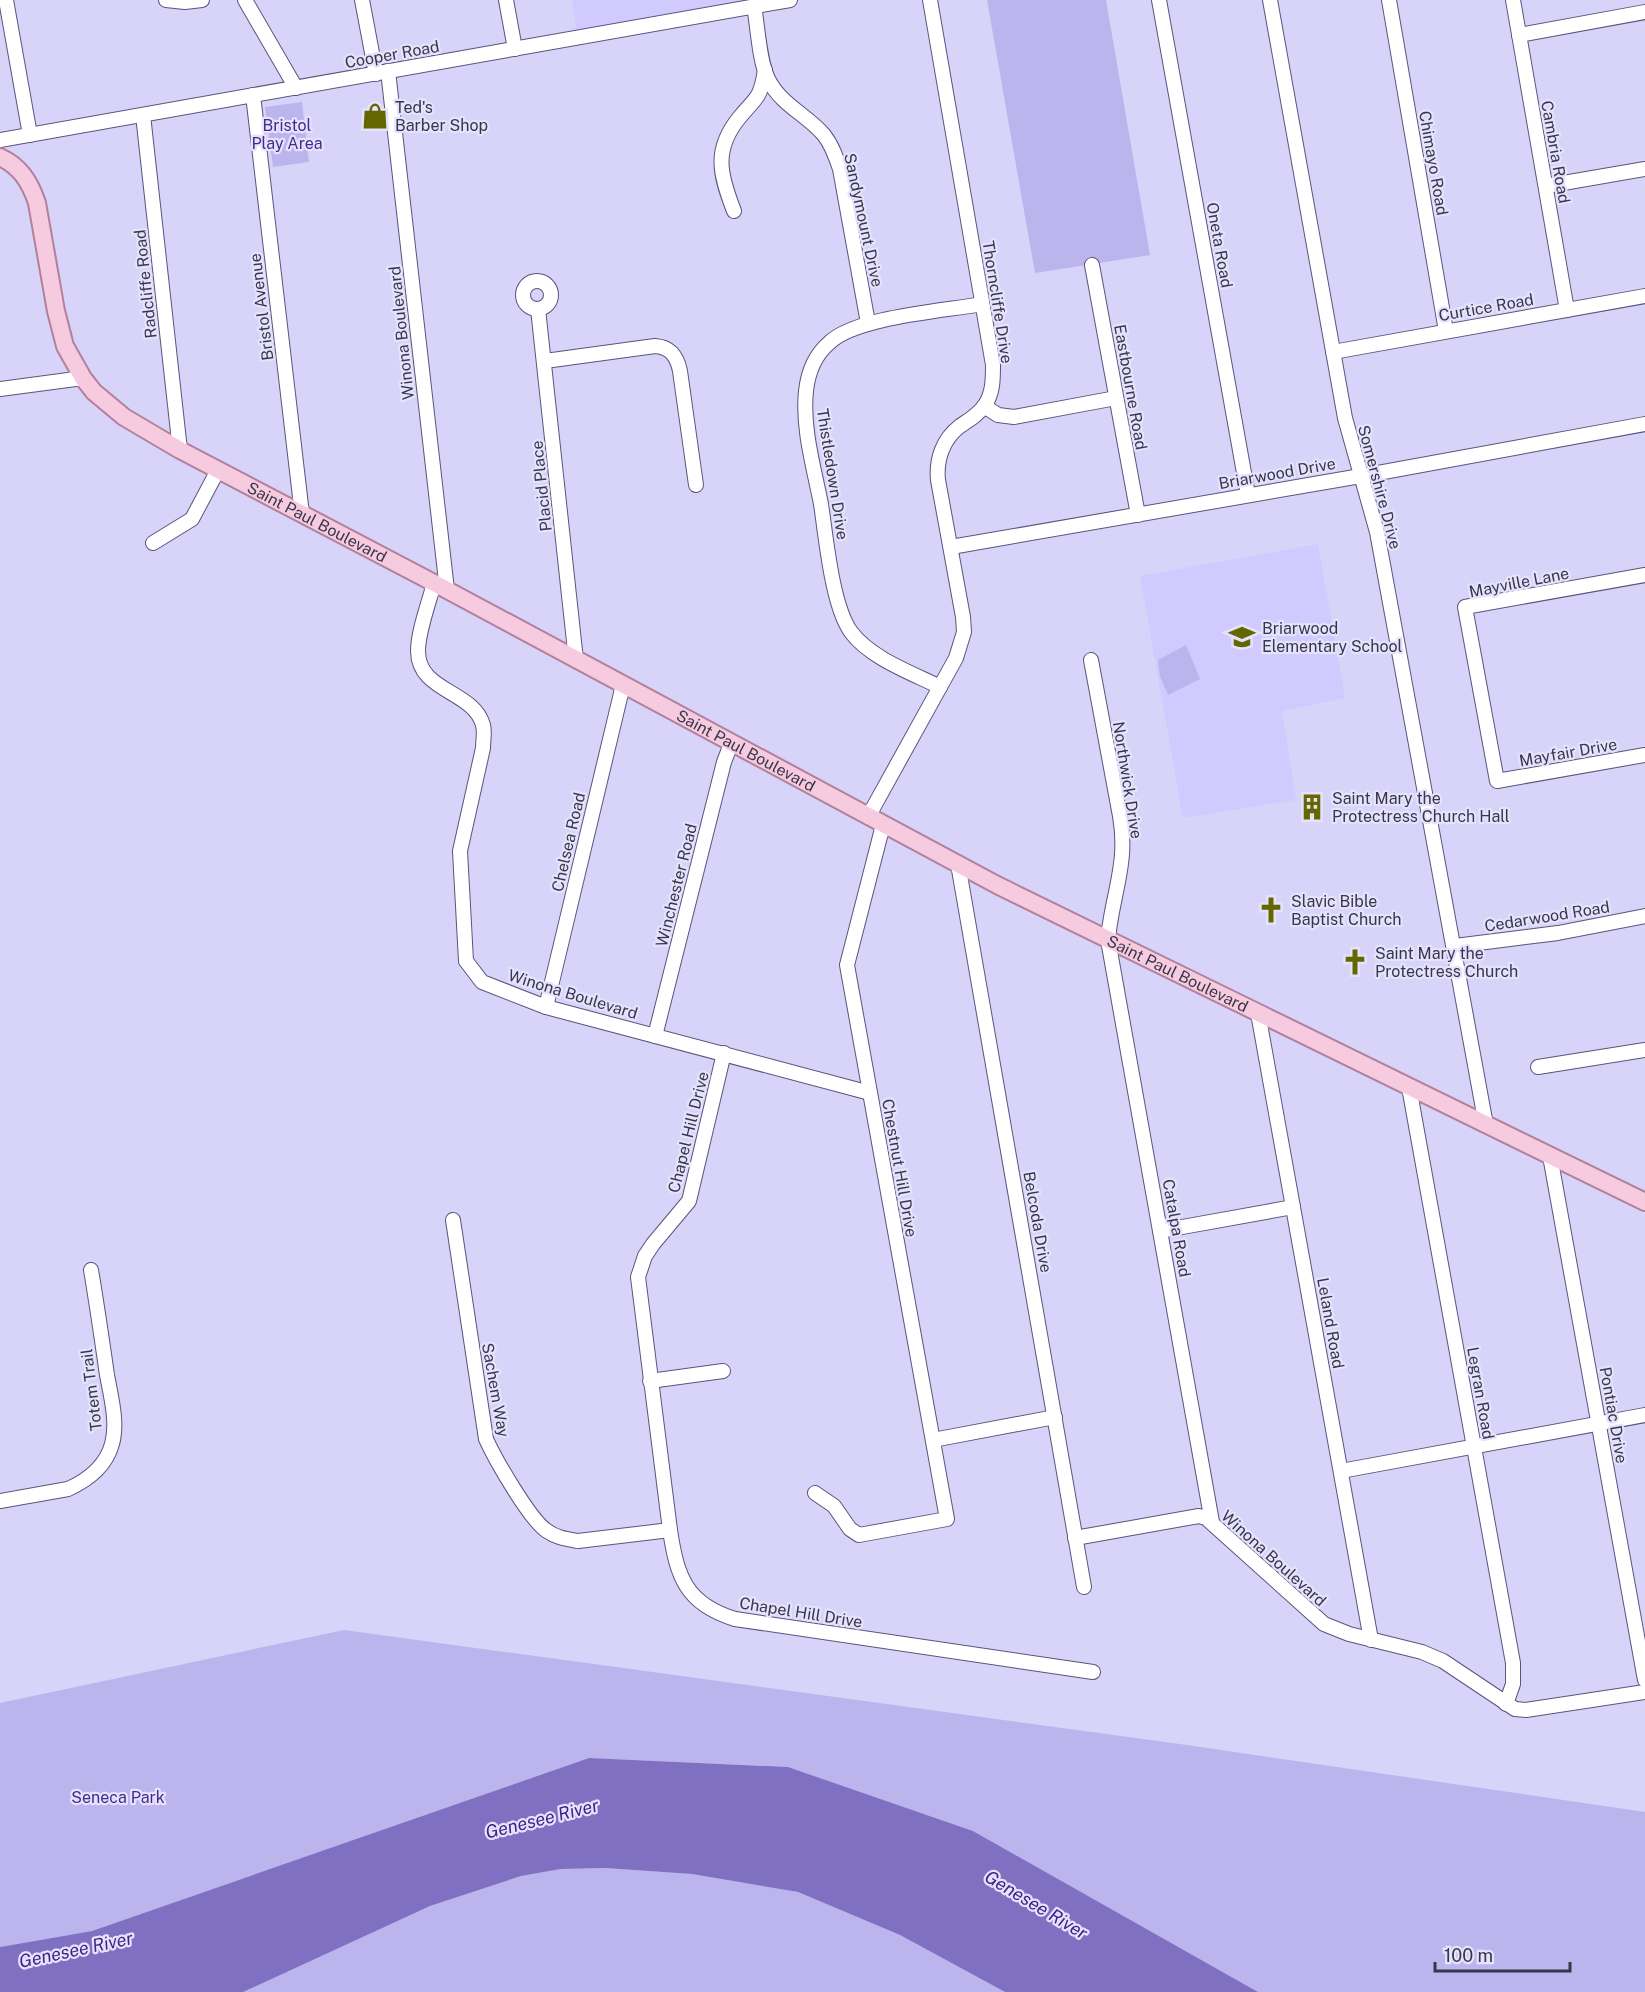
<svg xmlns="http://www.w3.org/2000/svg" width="1645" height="1992" font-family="'Public Sans',sans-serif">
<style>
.built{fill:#d1caff}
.green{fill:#bcb4ec}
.water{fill:#7f70c2}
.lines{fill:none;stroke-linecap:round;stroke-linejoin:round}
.minor-casing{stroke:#5a547b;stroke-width:16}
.major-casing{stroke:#b1809c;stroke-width:20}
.minor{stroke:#fff;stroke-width:14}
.major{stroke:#f7cbdf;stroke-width:16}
.labels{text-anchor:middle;stroke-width:4.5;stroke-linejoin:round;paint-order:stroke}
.street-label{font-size:16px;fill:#383648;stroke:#e5e2fe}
.poi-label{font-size:16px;fill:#383648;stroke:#e5e2fe;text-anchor:start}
.park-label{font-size:16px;fill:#46298b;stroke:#e5e2fe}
.water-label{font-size:18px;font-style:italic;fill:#412184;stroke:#e5e2fe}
</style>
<rect width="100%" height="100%" fill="#d8d3f8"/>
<g class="built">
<polygon points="572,0 755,0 577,31"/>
<polygon points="1318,544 1345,698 1282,711 1296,800 1183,818 1140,576"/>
</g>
<g class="green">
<polygon points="987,0 1106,0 1150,255 1035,273"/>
<polygon points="302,102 309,162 273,167 265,107"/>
<polygon points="1186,645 1200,679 1168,695 1160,676 1158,660"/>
<polygon points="344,1630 1187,1745 1645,1812 1645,1992 1258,1992 973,1831 788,1767 589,1758 92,1931 0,1947 0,1703"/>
<polygon points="605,1868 692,1874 798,1892 900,1935 1005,1992 239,1992 430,1906 521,1876 561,1869"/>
</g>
<polygon class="water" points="589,1758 788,1767 973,1831 1258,1992 1005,1992 900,1935 798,1892 692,1874 605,1868 561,1869 521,1876 430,1906 243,1992 0,1992 0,1947 92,1931"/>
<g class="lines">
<g class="minor-casing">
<g id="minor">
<polyline points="6,0 30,135"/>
<polyline points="166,0 185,2 202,0"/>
<polyline points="245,0 296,88"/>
<polyline points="362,0 376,74"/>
<polyline points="506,0 515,49"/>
<polyline points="1159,0 1248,495"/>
<polyline points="1270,0 1345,418 1377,532 1486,1125"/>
<polyline points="1389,0 1446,331"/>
<polyline points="1513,0 1567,310"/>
<path d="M754,6c4,22 5,54 14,73 12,25 39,36 56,56 8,10 12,22 16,34l28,154"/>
<polyline points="1519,35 1645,12"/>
<polyline points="388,71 447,590"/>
<polyline points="253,95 302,514"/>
<polyline points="143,115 180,450"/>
<polyline points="0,140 790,0"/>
<polyline points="1546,186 1645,169"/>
<path d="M734,211c-14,-36 -21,-61 5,-93 18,-22 21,-18 26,-48"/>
<polyline points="1092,265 1138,515"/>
<circle cx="537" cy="295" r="14"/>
<polyline points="538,309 576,660"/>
<polyline points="1333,352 1645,296"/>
<path d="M545,361l110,-15c15,1 22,10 25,25l16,114"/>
<polyline points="0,389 83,378"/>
<polyline points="984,406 998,415 1014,417 1116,398"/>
<polyline points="153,543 192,519 218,470"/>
<polyline points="951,547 1378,473 1645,424"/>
<polyline points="1645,575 1465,607 1497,781 1645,755"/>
<path d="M434,583c-5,20 -16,48 -16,68 0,41 55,39 65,74 2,7 0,15 0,23l-23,103 6,110 16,21 64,25 324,86"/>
<path d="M1091,660l29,156c2,12 3,25 2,38 -2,29 -12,57 -14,86l104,582"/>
<path d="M940,687c-28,-14 -70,-29 -89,-55 -19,-26 -25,-95 -30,-128 -7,-36 -19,-76 -15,-113 2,-18 9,-36 23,-48 26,-26 115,-32 153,-39"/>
<path d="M868,817l88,-159 8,-26 -1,-15 -25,-137c-2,-21 5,-41 22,-54 9,-6 18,-11 25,-21 8,-12 8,-26 8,-40l-63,-365"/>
<polyline points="958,864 1084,1587"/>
<polyline points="1455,946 1558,933 1645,916"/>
<polyline points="546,1007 623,685"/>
<polyline points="1258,1013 1371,1640"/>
<polyline points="655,1036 724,762 731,744"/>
<path d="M724,1053l-35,148 -36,43 -8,12 -7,21 32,253c7,47 16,74 65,89l358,53"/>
<polyline points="1538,1067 1645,1050"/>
<polyline points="1409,1087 1513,1663 1513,1684 1506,1704"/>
<polyline points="1550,1156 1645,1680"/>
<path d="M453,1220l33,219c9,20 44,81 61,92 10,7 20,8 31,10l92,-11"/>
<polyline points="1160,1231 1293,1207"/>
<polyline points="650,1381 723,1371"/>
<polyline points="933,1440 1055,1417"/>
<polyline points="1341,1471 1645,1415"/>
<polyline points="815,1493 834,1506 850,1529 859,1535 947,1519 847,965 883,825"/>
<path d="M0,1501l68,-12c20,-9 38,-23 44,-45 6,-21 -1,-47 -5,-69 -5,-35 -10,-70 -16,-105"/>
<polyline points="1075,1538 1199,1516 1206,1518 1324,1624 1349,1634 1422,1652 1443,1661 1515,1709 1526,1710 1645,1692"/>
</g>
</g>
<g class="major-casing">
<g id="major">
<path id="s1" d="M0,157c20,9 30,25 37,46l19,108 9,35 18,32 11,14 30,25 56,33 254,133 563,302 648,317"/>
</g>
</g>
<use href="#minor" class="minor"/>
<use href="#major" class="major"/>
</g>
<defs>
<g id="shop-bare" transform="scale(2.07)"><path d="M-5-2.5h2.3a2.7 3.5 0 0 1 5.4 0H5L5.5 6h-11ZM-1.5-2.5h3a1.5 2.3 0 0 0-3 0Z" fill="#646600" stroke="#e5e2fe" stroke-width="2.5" paint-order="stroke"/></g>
<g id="school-bare" transform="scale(2.07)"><path d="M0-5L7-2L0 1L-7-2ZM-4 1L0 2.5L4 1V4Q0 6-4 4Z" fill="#646600" stroke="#e5e2fe" stroke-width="2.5" paint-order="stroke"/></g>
<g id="building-bare" transform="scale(2.07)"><path d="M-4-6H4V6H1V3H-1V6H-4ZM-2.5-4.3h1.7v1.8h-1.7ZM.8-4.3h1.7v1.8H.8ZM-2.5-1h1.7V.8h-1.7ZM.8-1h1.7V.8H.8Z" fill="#646600" stroke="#e5e2fe" stroke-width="2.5" paint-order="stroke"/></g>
<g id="church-bare" transform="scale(2.07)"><path d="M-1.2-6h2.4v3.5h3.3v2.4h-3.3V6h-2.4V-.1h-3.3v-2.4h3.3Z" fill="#646600" stroke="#e5e2fe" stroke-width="2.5" paint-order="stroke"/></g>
</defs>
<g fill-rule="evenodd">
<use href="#shop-bare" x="375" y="116"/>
<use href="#school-bare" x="1242" y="637"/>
<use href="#building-bare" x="1312" y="807"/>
<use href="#church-bare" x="1271" y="910"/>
<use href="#church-bare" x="1355" y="962"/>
</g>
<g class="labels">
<g class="street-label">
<text transform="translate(392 54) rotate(-10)" y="6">Cooper Road</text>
<text transform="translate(1556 152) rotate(80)" y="6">Cambria Road</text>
<text transform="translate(1434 163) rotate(80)" y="6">Chimayo Road</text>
<text transform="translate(864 220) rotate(78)" y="6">Sandymount Drive</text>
<text transform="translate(1220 245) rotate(80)" y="6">Oneta Road</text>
<text transform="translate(145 284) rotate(-96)" y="6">Radcliffe Road</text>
<text transform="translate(998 302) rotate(81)" y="6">Thorncliffe Drive</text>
<text transform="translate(261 307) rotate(-97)" y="6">Bristol Avenue</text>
<text transform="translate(1486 307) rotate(-10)" y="6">Curtice Road</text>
<text transform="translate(401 333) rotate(-96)" y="6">Winona Boulevard</text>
<text transform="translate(1131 387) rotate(80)" y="6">Eastbourne Road</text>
<text transform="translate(1277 473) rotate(-10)" y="6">Briarwood Drive</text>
<text transform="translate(833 474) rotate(81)" y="6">Thistledown Drive</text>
<text transform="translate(541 486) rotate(-96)" y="6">Placid Place</text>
<text transform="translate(1380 487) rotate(75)" y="6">Somershire Drive</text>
<text dy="6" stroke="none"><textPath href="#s1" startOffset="520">Saint Paul Boulevard</textPath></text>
<text transform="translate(1519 582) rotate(-11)" y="6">Mayville Lane</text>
<text dy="6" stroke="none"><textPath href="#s1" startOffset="1006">Saint Paul Boulevard</textPath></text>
<text transform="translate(1568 752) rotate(-10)" y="6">Mayfair Drive</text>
<text transform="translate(1128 780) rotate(81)" y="6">Northwick Drive</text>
<text transform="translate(568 842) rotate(-77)" y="6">Chelsea Road</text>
<text transform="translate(676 885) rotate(-76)" y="6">Winchester Road</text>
<text transform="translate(1547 916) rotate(-9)" y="6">Cedarwood Road</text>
<text dy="6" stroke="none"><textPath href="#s1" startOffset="1492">Saint Paul Boulevard</textPath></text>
<text transform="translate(573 994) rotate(17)" y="6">Winona Boulevard</text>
<text transform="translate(688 1132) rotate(-76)" y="6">Chapel Hill Drive</text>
<text transform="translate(900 1168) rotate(80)" y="6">Chestnut Hill Drive</text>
<text transform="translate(1038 1222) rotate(80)" y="6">Belcoda Drive</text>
<text transform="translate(1177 1228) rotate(80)" y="6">Catalpa Road</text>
<text transform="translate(1331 1323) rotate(80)" y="6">Leland Road</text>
<text transform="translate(91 1390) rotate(-97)" y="6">Totem Trail</text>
<text transform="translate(496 1390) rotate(80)" y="6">Sachem Way</text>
<text transform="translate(1481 1393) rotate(80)" y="6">Legran Road</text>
<text transform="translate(1614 1415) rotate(80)" y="6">Pontiac Drive</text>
<text transform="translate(1274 1558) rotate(42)" y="6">Winona Boulevard</text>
<text transform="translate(801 1612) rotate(9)" y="6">Chapel Hill Drive</text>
</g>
<g class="poi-label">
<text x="395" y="113">Ted's<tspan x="395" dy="18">Barber Shop</tspan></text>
<text x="1262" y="634">Briarwood<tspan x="1262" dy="18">Elementary School</tspan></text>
<text x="1332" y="804">Saint Mary the<tspan x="1332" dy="18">Protectress Church Hall</tspan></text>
<text x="1291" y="907">Slavic Bible<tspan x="1291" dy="18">Baptist Church</tspan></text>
<text x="1375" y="959">Saint Mary the<tspan x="1375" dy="18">Protectress Church</tspan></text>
</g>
<g class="park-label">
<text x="287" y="131">Bristol<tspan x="287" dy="18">Play Area</tspan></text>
<text x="118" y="1803">Seneca Park</text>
</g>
<g class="water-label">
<text transform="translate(542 1819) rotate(-14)" y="6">Genesee River</text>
<text transform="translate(1036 1905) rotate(31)" y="6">Genesee River</text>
<text transform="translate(76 1950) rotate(-12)" y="6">Genesee River</text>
</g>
</g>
<path d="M1435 1962v9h135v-9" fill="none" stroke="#383648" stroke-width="3"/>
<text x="1444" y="1962" font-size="18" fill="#383648" stroke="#e5e2fe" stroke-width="4.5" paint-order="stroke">100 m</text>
</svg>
